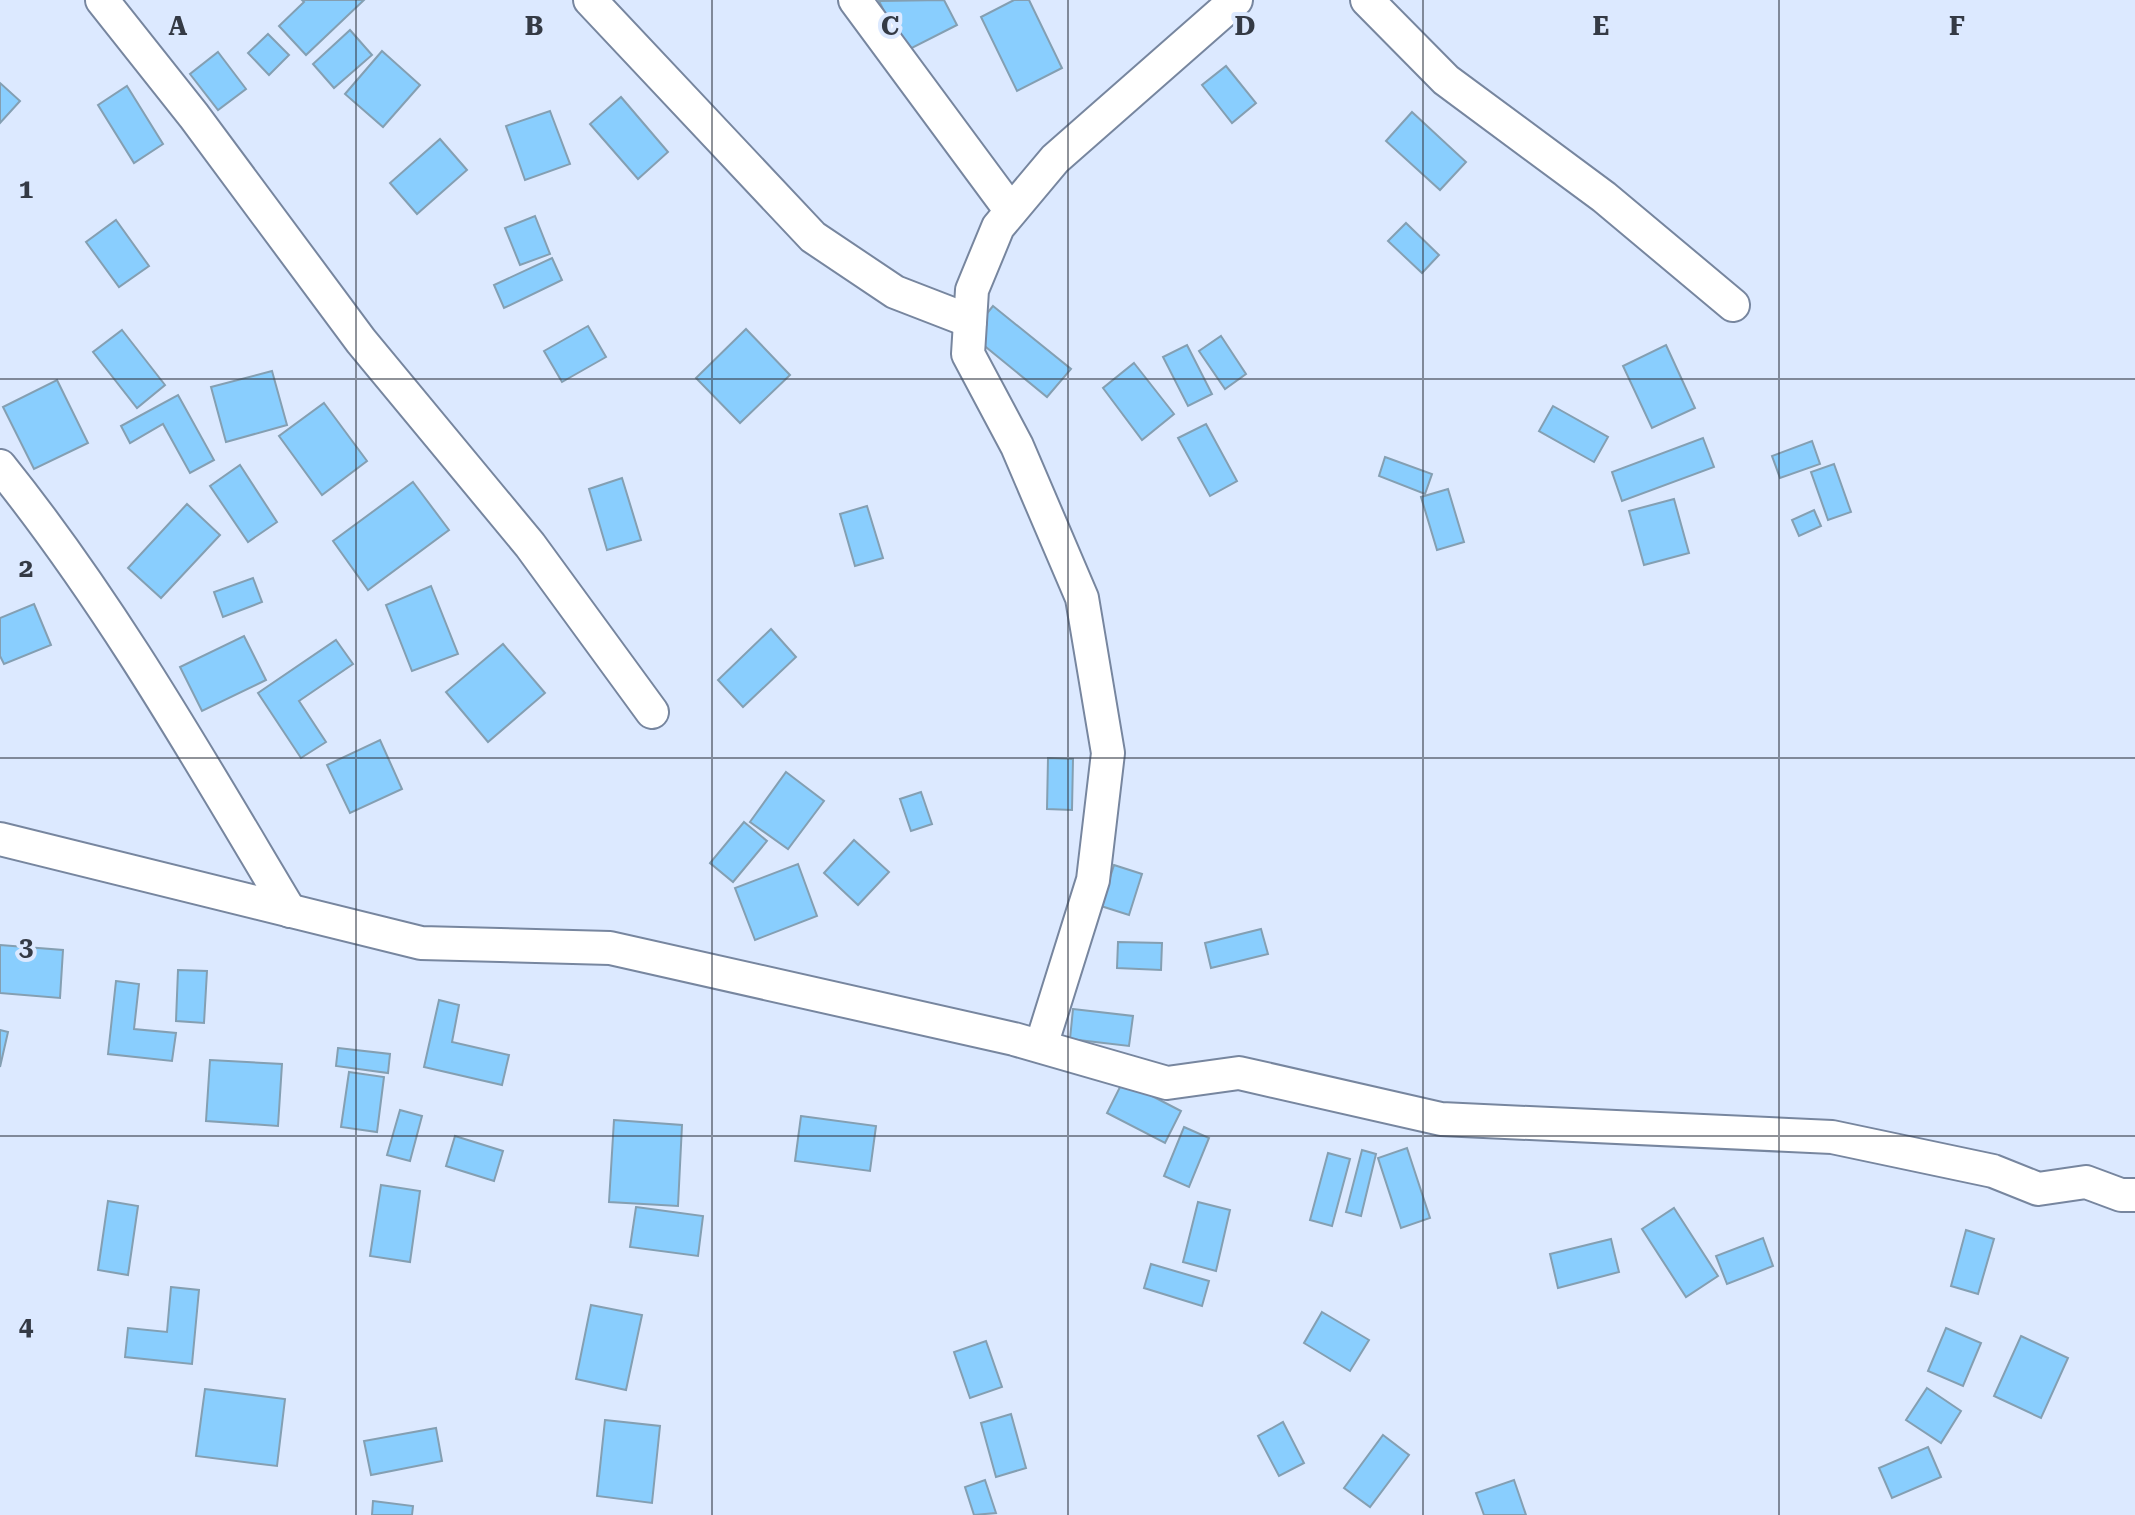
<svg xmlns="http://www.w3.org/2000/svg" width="2135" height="1515" font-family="'Roboto Serif',serif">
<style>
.building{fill:#89cefe;stroke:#849fb2;stroke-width:2}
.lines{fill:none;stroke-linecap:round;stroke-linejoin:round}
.street-casing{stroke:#77869f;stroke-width:36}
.street{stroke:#fff;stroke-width:32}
.grid{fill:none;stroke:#343a45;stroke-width:2;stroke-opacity:0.55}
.grid-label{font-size:26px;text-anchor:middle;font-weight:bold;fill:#343a45;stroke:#dce9ff;stroke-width:8;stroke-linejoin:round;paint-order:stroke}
</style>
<rect width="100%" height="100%" fill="#dce9ff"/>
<g class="building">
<polygon points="302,0 364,0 306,55 279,26 304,2"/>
<polygon points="944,0 957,25 904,52 879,1"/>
<polygon points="1014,0 1029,0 1062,68 1017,91 981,17"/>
<polygon points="350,30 372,55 334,88 313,64"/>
<polygon points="268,34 289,55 269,75 248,53"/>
<polygon points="382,51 420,85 383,127 345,94"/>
<polygon points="218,52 246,89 218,110 190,74"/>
<polygon points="1226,66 1256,103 1232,123 1202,85"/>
<polygon points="0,83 20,101 0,123"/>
<polygon points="127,86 163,144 134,163 98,105"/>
<polygon points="621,97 668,152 638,179 590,124"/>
<polygon points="550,111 570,164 525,180 506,126"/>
<polygon points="1412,112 1466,162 1440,190 1386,141"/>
<polygon points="440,139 467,170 417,214 390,183"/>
<polygon points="535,216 550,254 520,265 505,228"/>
<polygon points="116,220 149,266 119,287 86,242"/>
<polygon points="1406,223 1439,255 1422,273 1388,241"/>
<polygon points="552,258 562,280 504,308 494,285"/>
<polygon points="993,306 1071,369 1047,397 970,334"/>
<polygon points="588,326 606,357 562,382 544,351"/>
<polygon points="746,329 790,375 740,423 696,378"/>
<polygon points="122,330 165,385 137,408 93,352"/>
<polygon points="1221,336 1246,374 1225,389 1199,351"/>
<polygon points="1187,345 1212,394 1188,406 1163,357"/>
<polygon points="1666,345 1695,408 1652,428 1623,366"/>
<polygon points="1134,363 1174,414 1142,440 1103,388"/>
<polygon points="272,371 287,425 226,442 211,387"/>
<polygon points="57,380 88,443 34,469 3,407"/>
<polygon points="178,395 214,460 190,473 163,424 130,443 121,426"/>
<polygon points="324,403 367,461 322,495 279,436"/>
<polygon points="1553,406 1608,437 1594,462 1539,431"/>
<polygon points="1206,424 1237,481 1210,496 1178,438"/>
<polygon points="1703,438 1714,467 1622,501 1612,472"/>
<polygon points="1812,441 1820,464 1780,478 1772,456"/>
<polygon points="1385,457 1432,474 1425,494 1379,476"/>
<polygon points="1834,464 1851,512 1828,520 1811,472"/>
<polygon points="240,465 277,522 248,542 210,486"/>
<polygon points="622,478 641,540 607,550 589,489"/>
<polygon points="413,482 449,530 368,590 333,541"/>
<polygon points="1448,489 1464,542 1437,550 1421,497"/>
<polygon points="1674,499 1689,553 1644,565 1629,511"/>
<polygon points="187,504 220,535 161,598 128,568"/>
<polygon points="867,506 883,558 855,566 840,514"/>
<polygon points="1814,510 1821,526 1799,536 1792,520"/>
<polygon points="253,578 262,602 223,617 214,592"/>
<polygon points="431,586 458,654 412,671 386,605"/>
<polygon points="34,604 51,645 4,664 0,656 0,618"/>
<polygon points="771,629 796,657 743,707 718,680"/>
<polygon points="244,636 266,680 202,711 180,667"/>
<polygon points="336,640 353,664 299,701 326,742 301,758 258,693"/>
<polygon points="503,644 545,693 488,742 446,692"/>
<polygon points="380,740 402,789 350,813 327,765"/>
<polygon points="1048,758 1073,759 1072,810 1047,809"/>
<polygon points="786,772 824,801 788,849 750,822"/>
<polygon points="921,792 932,824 911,831 900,799"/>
<polygon points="744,822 767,841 733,882 710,863"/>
<polygon points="854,840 889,872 858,905 824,873"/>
<polygon points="798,864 817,916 755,940 735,888"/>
<polygon points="1114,865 1142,874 1129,915 1101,906"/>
<polygon points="1261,929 1268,954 1211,968 1205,943"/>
<polygon points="1118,942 1162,943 1161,970 1117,968"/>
<polygon points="0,945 63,950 60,998 0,993"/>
<polygon points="178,970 207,971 204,1023 176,1021"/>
<polygon points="116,981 139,984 134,1029 176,1033 172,1061 108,1054"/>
<polygon points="439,1000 459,1005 452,1042 509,1055 502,1085 424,1067"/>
<polygon points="1073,1009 1133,1016 1129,1046 1070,1039"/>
<polygon points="0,1030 8,1032 0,1067"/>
<polygon points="338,1048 390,1054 388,1073 336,1066"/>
<polygon points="210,1060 282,1064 278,1126 206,1121"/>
<polygon points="349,1072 384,1077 377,1132 341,1127"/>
<polygon points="1123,1081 1181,1111 1165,1143 1107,1113"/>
<polygon points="400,1110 422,1116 410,1161 387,1155"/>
<polygon points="801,1116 876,1126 870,1171 795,1161"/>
<polygon points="614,1120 682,1125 678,1206 609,1202"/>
<polygon points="1184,1127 1209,1138 1189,1187 1164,1176"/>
<polygon points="455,1136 503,1151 494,1181 446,1166"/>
<polygon points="1407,1148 1430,1218 1401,1228 1378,1158"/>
<polygon points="1362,1150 1376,1154 1361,1216 1346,1212"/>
<polygon points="1328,1153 1350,1159 1332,1226 1310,1220"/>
<polygon points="381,1185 420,1191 410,1262 370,1256"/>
<polygon points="108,1201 138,1206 128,1275 98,1270"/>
<polygon points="1198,1202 1230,1210 1216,1271 1183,1262"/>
<polygon points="636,1207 703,1216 698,1256 630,1247"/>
<polygon points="1674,1208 1718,1276 1686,1297 1642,1229"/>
<polygon points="1966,1230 1994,1239 1978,1294 1951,1286"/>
<polygon points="1763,1238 1773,1266 1727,1284 1716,1256"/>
<polygon points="1611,1239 1619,1272 1558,1288 1550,1254"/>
<polygon points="1151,1264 1209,1281 1202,1306 1144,1288"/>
<polygon points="171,1287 199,1290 192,1364 125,1357 128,1328 167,1332"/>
<polygon points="591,1305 642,1315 626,1390 576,1379"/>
<polygon points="1322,1312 1369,1340 1350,1371 1304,1343"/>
<polygon points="1946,1328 1981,1343 1963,1386 1928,1371"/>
<polygon points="2021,1336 2068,1358 2041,1418 1994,1396"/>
<polygon points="986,1341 1002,1387 970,1398 954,1352"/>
<polygon points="1927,1388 1961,1411 1941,1443 1906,1420"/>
<polygon points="205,1389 285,1399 277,1466 196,1456"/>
<polygon points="1011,1414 1026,1468 996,1477 981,1423"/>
<polygon points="605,1420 660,1426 652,1503 597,1496"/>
<polygon points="1283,1422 1304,1463 1279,1476 1258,1436"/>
<polygon points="436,1428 442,1461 371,1475 364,1441"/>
<polygon points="1383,1435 1409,1455 1370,1507 1344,1488"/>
<polygon points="1928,1447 1941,1477 1892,1498 1879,1468"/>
<polygon points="985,1480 996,1513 974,1515 965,1487"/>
<polygon points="1514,1480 1526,1515 1484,1515 1476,1493"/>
<polygon points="373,1501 413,1506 412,1515 372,1515"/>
</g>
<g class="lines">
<g class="street-casing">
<g id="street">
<polyline points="102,0 194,116 361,341 530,545 652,712"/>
<polyline points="590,0 813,237 895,292 970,321"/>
<polyline points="855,0 1011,211"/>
<polyline points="1367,0 1446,80 1604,197 1733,305"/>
<path d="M0,466c111,138 199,293 290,445"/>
<polyline points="0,839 421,943 610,948 1014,1039 1167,1083 1239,1073 1441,1119 1832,1137 1993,1171 2038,1189 2086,1182 2121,1195 2135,1195"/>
<polyline points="1041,1046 1093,880 1108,753 1082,598 1017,446 968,354 972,290 998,227 1055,159 1236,0"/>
</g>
</g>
<use href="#street" class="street"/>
</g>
<path class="grid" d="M356,0v1515M712,0v1515M1068,0v1515M1423,0v1515M1779,0v1515M0,379h2135M0,758h2135M0,1136h2135"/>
<g class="grid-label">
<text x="178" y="35">A</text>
<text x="534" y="35">B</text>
<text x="890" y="35">C</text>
<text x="1245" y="35">D</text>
<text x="1601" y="35">E</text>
<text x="1957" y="35">F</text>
<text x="26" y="198">1</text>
<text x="26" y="577">2</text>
<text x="26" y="956">3</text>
<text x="26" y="1335">4</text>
</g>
</svg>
